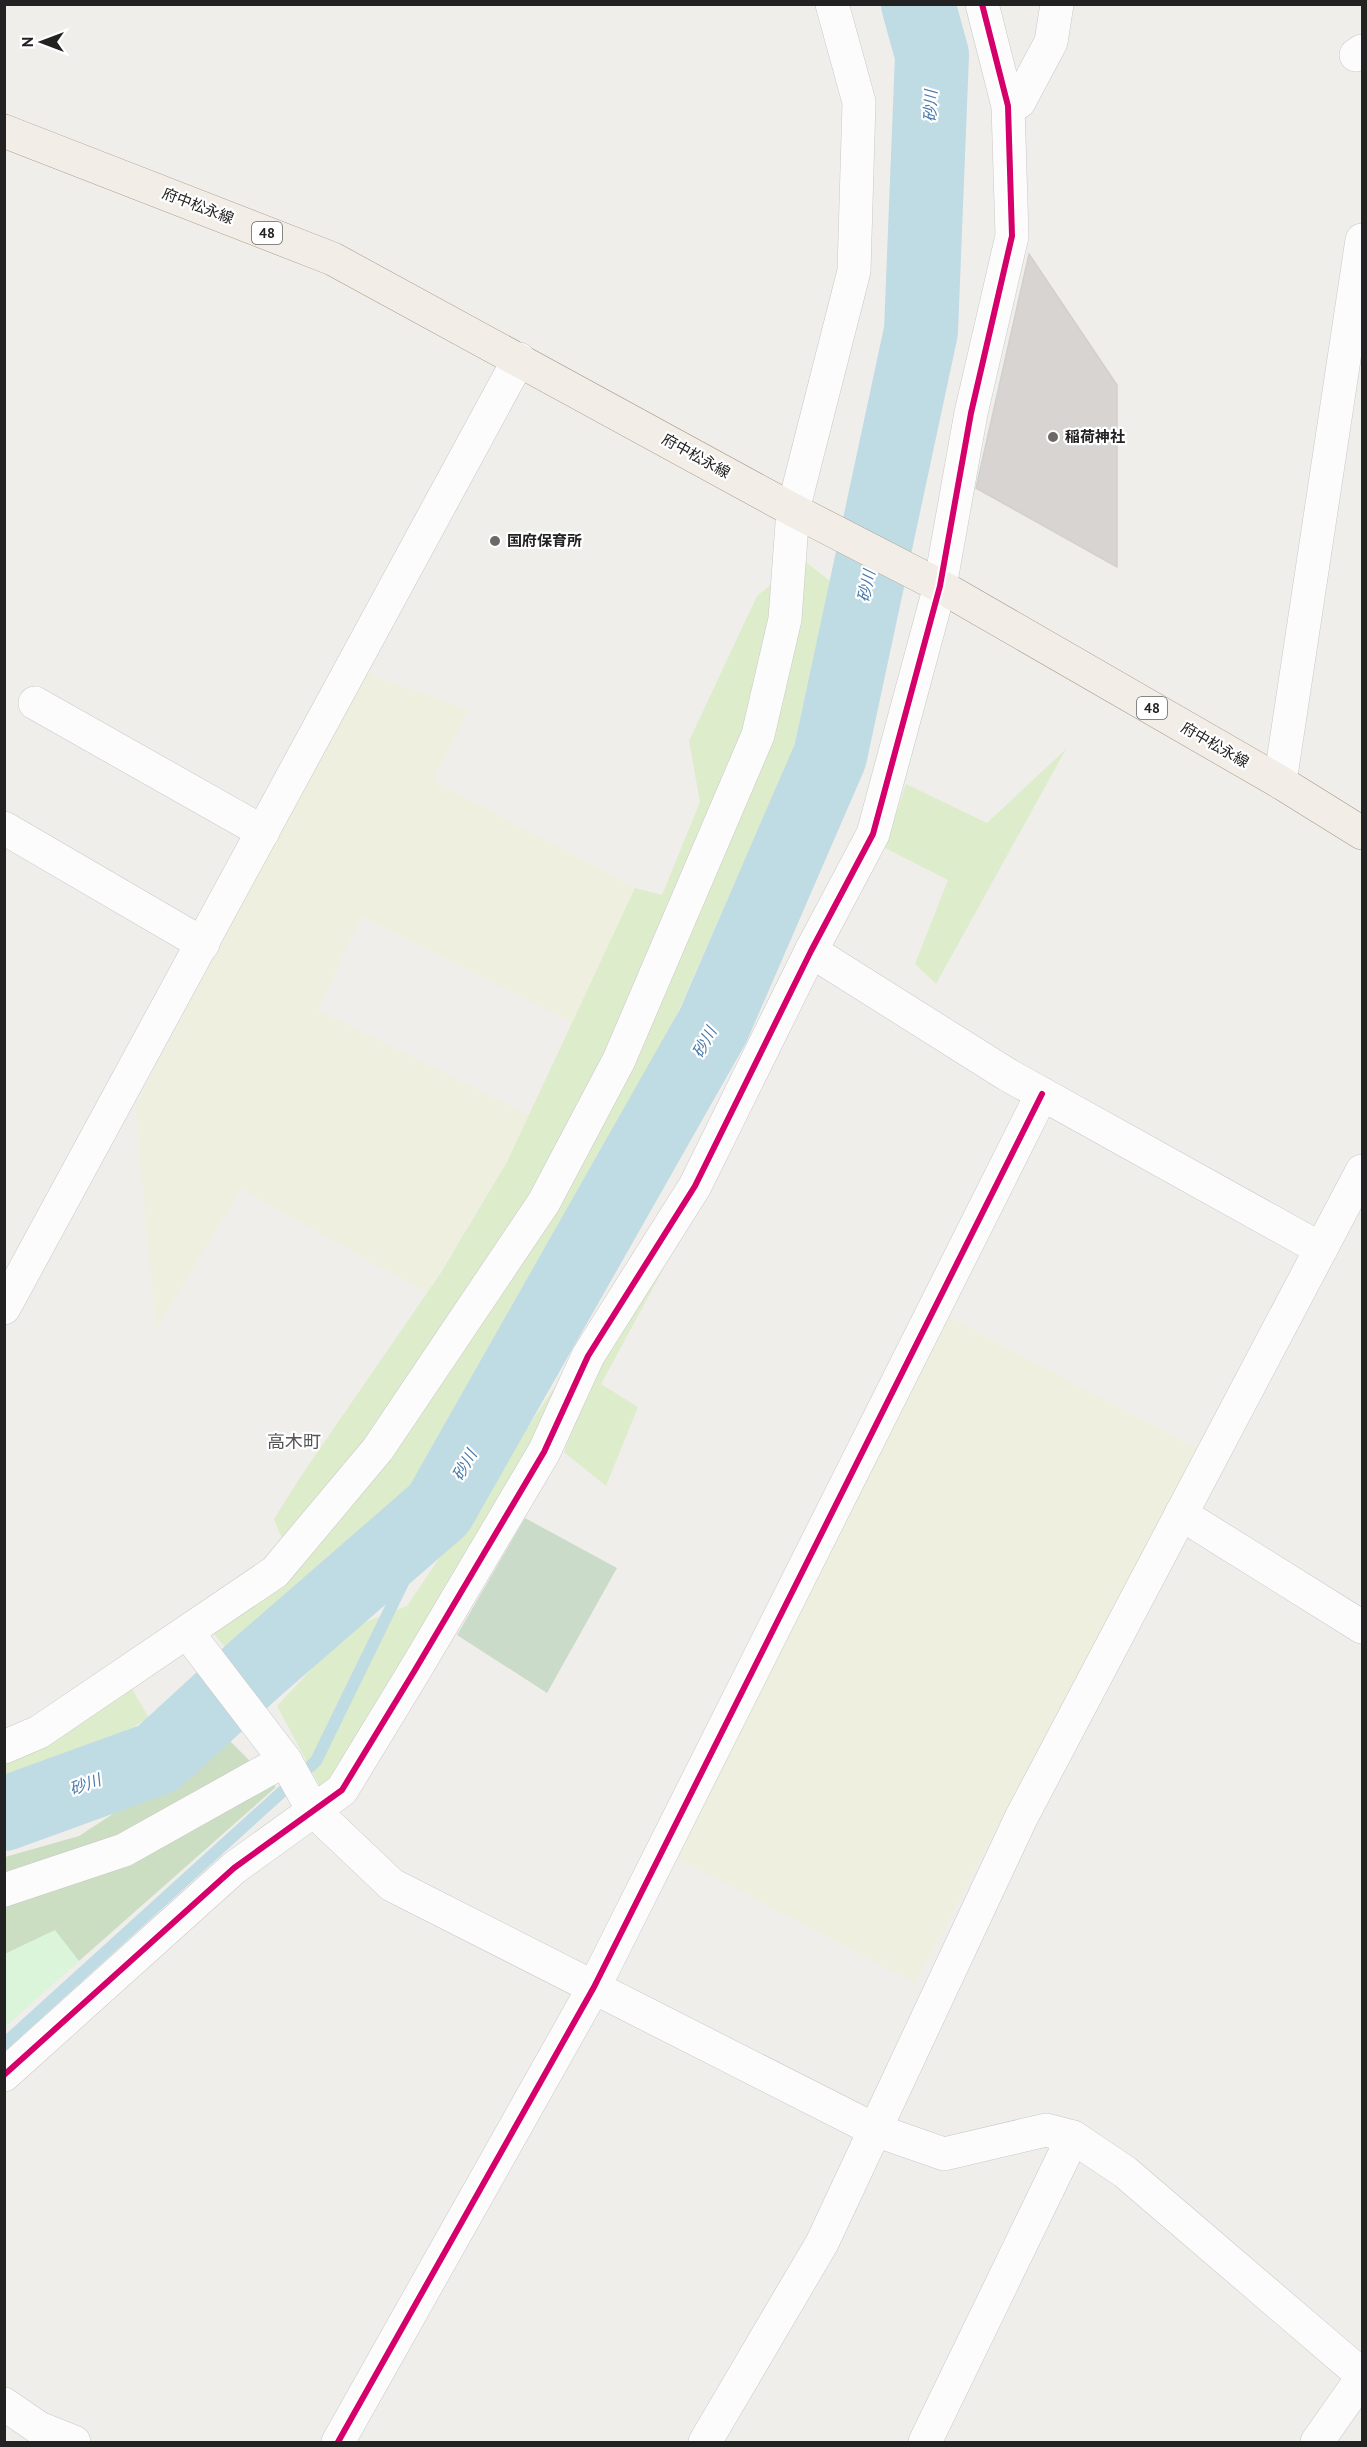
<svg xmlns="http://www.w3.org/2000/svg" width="1367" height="2447" font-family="'PT Sans','Noto Sans JP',sans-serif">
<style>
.farmland{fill:#efefdf}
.grass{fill:#ddeccb}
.forest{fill:#cbdec1}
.cemetery{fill:#cadbca}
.park{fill:#daf5da}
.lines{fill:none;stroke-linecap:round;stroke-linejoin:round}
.stream{stroke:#bfdbe3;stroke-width:12}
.river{stroke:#bfdbe3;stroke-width:74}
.building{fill:#d7d4d2;stroke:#d3d0cc;stroke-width:1.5}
.minor-casing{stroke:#c9c8c7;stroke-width:34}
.primary-casing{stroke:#a79c86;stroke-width:34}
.minor{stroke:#fdfcfc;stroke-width:33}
.primary{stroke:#f3ede7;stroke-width:33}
.cycleway-casing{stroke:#fff;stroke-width:10}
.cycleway{stroke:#d6006c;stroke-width:6}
.poi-dot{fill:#6a6968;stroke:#fff;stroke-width:2}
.labels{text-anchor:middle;stroke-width:4.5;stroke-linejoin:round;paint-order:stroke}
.shield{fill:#fff;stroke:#646464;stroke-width:1.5}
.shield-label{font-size:14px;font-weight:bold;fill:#222}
.street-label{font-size:15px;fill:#222;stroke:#fff}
.poi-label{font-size:15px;font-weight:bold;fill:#222;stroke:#fff;text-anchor:start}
.water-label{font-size:16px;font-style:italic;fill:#4a7aab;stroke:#fff}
.quarter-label{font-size:18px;fill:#555;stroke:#fff}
</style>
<rect width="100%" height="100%" fill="#f0eeeb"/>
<g class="farmland">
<polygon points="363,672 469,710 433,780 635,888 573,1023 361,916 318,1010 529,1115 507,1162 427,1293 241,1189 156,1329 135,1107"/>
<polygon points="949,1317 1197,1449 915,1983 675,1857"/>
</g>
<g class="grass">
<polygon points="802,559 830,581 793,751 660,1053 492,1348 421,1507 238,1664 211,1630 283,1541 274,1519 301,1476 440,1274 507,1162 635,888 662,895 700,802 689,741 757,596"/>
<polygon points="1066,749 936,984 915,964 948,880 885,848 906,784 987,823"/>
<polygon points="664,1268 601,1384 638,1407 606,1486 564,1452 601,1352"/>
<polygon points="560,1379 535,1446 323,1792 277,1706 350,1628 407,1606"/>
<polygon points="132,1689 149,1718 79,1758 5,1787 5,1758"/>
</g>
<polygon class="forest" points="228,1739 276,1787 79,1961 47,1934 5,1954 5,1857 79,1836"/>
<polygon class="cemetery" points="525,1518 617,1568 547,1693 457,1635"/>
<polygon class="park" points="55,1930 79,1961 5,2027 5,1954"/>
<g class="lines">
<polyline class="stream" points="4,2044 316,1761 439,1509"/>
<polyline class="river" points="4,1814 158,1758 256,1668 439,1509 713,1026 830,756 921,331 932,55 918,4"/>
</g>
<polygon class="building" points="1029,254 1117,385 1117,567 976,488"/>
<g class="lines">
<g class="minor-casing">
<g id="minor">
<polyline points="1356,55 1362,51"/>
<polyline points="1008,106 1019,102 1051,42 1057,4"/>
<polyline points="35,703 263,832"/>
<polyline points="1280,782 1362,240"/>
<polyline points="4,828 203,944"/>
<polyline points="811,951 1008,1075 1321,1249"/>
<polyline points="4,1308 519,359"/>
<polyline points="1181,1514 1362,1627"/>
<polyline points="187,1632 285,1760 313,1810 392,1885 875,2130 944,2154 1046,2130 1073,2137 1125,2172 1362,2375"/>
<polyline points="4,1747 39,1732 275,1572 378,1449 544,1202 619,1060 758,735 785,619 793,510 854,271 859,102 832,4"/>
<polyline points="4,1890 124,1850 285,1760"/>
<polyline points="4,2075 234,1868 342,1790 415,1670 544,1452 588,1356 695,1186 811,951 873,834 940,586 971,413 1012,236 1008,106 982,4"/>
<polyline points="4,2404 39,2428 74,2442"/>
<polyline points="338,2442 594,1987 1042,1094"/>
<polyline points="705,2442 822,2243 1021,1818 1362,1171"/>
<polyline points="925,2442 1073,2137"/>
<polyline points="1317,2442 1362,2378"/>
</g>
</g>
<g class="primary-casing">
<polyline id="primary" points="4,131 333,259 793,510 940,586 1280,782 1362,833"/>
</g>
<use href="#minor" class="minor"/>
<use href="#primary" class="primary"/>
<g class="cycleway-casing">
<g id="cycleway">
<polyline points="4,2075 234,1868 342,1790 415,1670 544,1452 588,1356 695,1186 811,951 873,834 940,586 971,413 1012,236 1008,106 982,4"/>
<polyline points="338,2442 594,1987 1042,1094"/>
</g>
</g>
<use href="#cycleway" class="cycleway"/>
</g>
<g class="poi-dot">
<circle cx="1053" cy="437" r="6"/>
<circle cx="495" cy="541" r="6"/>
</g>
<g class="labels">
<g class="shield">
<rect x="252" y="222" width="30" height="22" rx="4.5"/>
<rect x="1137" y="697" width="30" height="22" rx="4.5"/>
</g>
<g class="shield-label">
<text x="267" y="238">48</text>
<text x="1152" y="713">48</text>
</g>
<g class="street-label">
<text transform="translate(198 206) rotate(21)" y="5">府中松永線</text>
<text transform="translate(696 456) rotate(29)" y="5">府中松永線</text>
<text transform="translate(1215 745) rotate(30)" y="5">府中松永線</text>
</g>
<g class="poi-label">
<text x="1065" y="442">稲荷神社</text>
<text x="507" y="546">国府保育所</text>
</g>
<g class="water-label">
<text transform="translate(930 106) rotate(-88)" y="6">砂川</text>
<text transform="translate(866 586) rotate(-78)" y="6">砂川</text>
<text transform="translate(704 1042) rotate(-61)" y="6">砂川</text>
<text transform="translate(464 1465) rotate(-60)" y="6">砂川</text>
<text transform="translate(85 1784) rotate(-20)" y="6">砂川</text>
</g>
<g class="quarter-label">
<text x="294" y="1448">高木町</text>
</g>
</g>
<rect width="1367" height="2447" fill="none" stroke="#222222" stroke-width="12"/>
<g transform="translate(42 42) rotate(270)" stroke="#ffffff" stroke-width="4.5" paint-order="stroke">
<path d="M0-4.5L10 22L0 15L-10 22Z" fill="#222222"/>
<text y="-9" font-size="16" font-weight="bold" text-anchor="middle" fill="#222222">N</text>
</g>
</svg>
